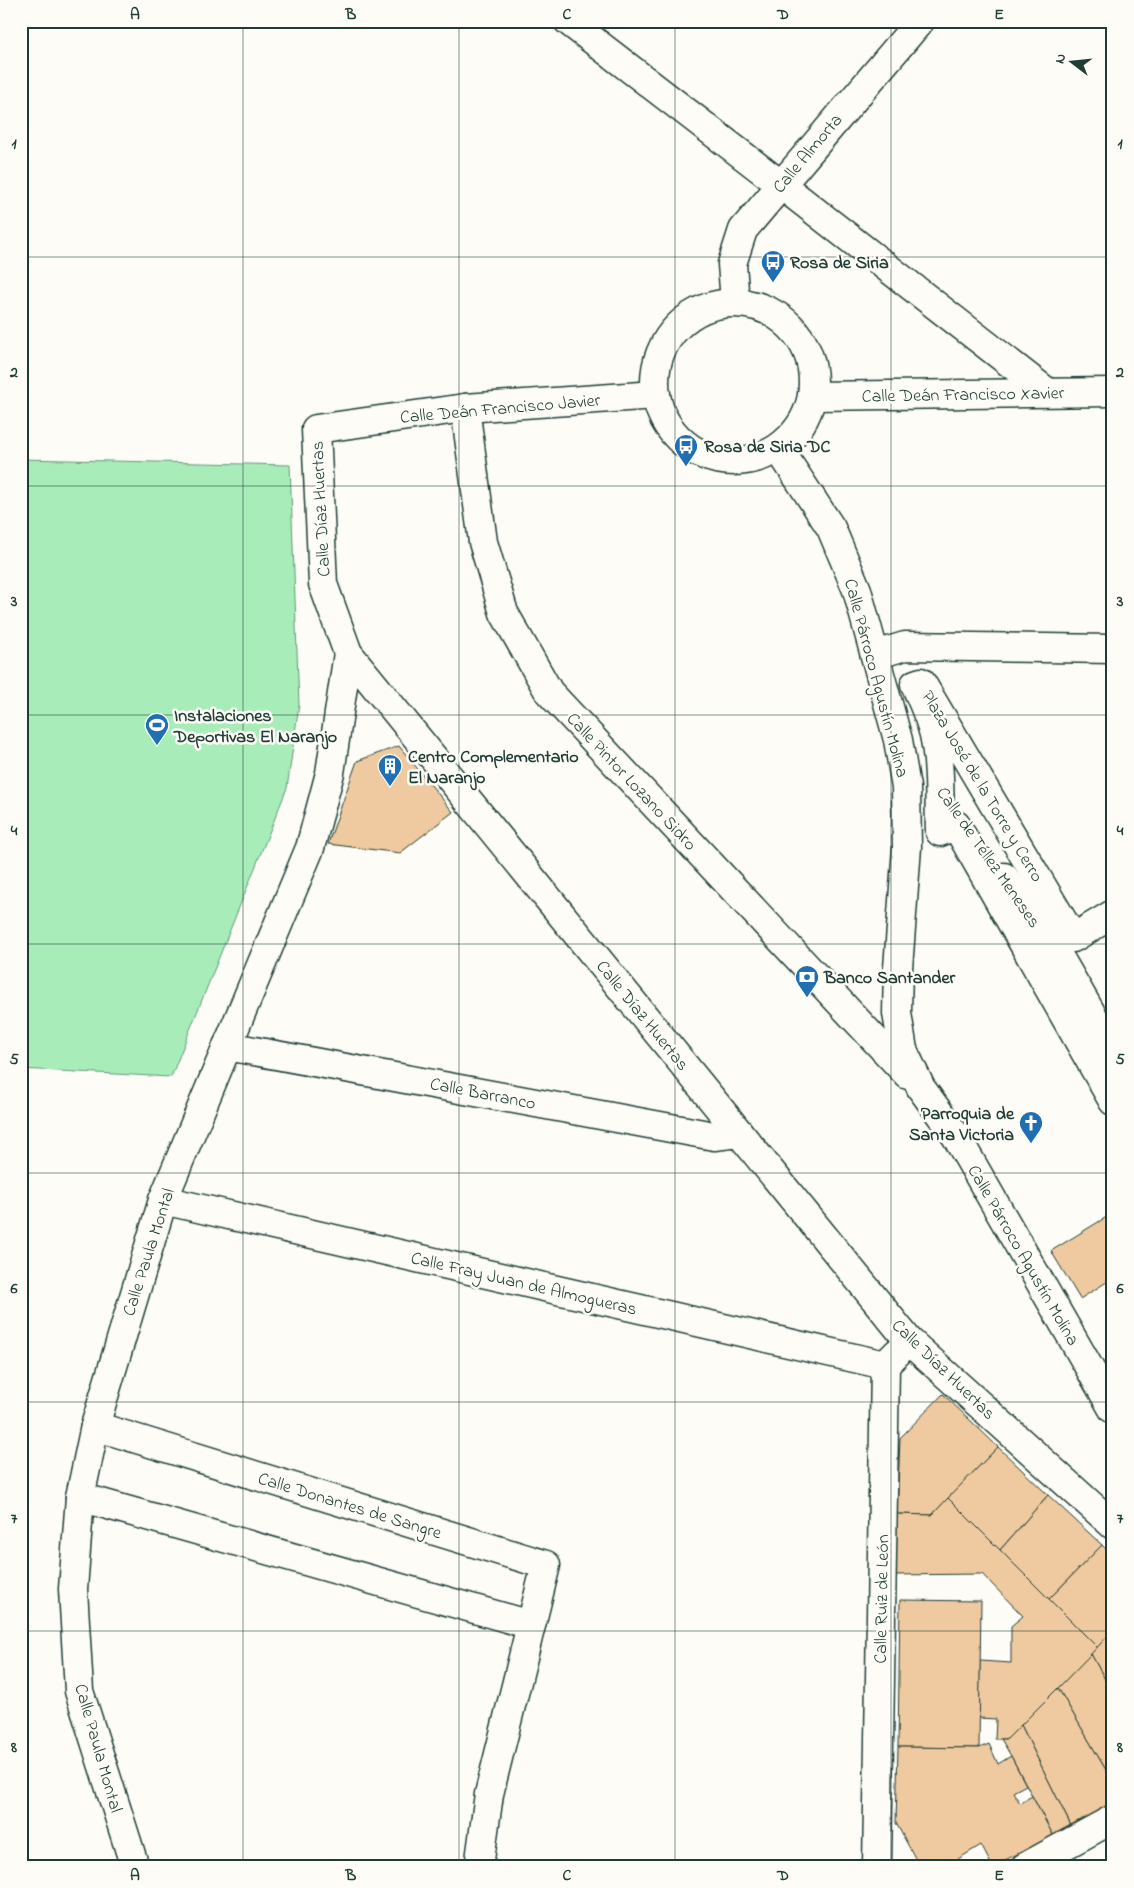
<svg xmlns="http://www.w3.org/2000/svg" width="1134" height="1888" font-family="'Indie Flower',sans-serif">
<style>
.green{fill:#a8edb9;stroke:#649576}
.building{fill:#efc99f;stroke:#1f3d34}
.lines{fill:none;stroke-linecap:round;stroke-linejoin:round}
.street-casing{stroke:#1f3d34;stroke-width:31}
.street{stroke:#fdfcf7;stroke-width:28}
.grid{fill:none;stroke:#1f3d34;stroke-width:1;stroke-opacity:0.55}
.labels{text-anchor:middle;stroke-width:5;stroke-linejoin:round;paint-order:stroke}
.street-label{font-size:18px;fill:#1f3d34;stroke:#fdfcf7}
.poi-label{font-size:18px;font-weight:bold;fill:#1f3d34;stroke:#fdfcf7;text-anchor:start}
.neatline{fill:none;stroke:#1f3d34;stroke-width:2}
.grid-label{font-size:16px;text-anchor:middle;font-weight:bold;fill:#1f3d34}
</style>
<rect width="100%" height="100%" fill="#fdfcf7"/>
<filter id="ink" filterUnits="userSpaceOnUse"><feTurbulence type="fractalNoise" baseFrequency=".02" numOctaves="2"/><feDisplacementMap in="SourceGraphic" scale="10" xChannelSelector="R" yChannelSelector="G"/><feConvolveMatrix kernelMatrix="1 2 1 2 8 2 1 2 1" color-interpolation-filters="sRGB"/></filter>
<g filter="url(#ink)">
<polygon class="green" points="21,459 290,465 299,705 287,788 171,1077 21,1069"/>
<g class="building">
<polygon points="399,746 453,812 400,853 328,844 357,761"/>
<polygon points="1113,1213 1113,1278 1080,1299 1051,1251"/>
<polygon points="943,1394 998,1447 932,1515 897,1514 900,1438"/>
<polygon points="998,1447 1048,1495 1000,1550 948,1498"/>
<polygon points="1048,1495 1102,1545 1049,1599 1000,1550"/>
<polygon points="948,1498 1098,1648 1007,1739 995,1739 996,1719 979,1718 980,1661 1011,1663 1011,1626 1023,1616 982,1574 891,1575 897,1514 932,1515"/>
<polygon points="1102,1545 1113,1556 1113,1630 1098,1648 1049,1599"/>
<polygon points="900,1600 981,1601 979,1748 898,1747"/>
<polygon points="1113,1630 1113,1694 1091,1654"/>
<polygon points="1091,1654 1113,1694 1113,1782 1058,1688"/>
<polygon points="1058,1688 1113,1782 1113,1807 1072,1828 1021,1725"/>
<polygon points="1021,1725 1072,1828 1054,1837 1011,1756 1001,1739 1007,1739"/>
<polygon points="989,1744 998,1764 1011,1756 1026,1785 1013,1792 1020,1803 1032,1796 1054,1837 992,1866 981,1845 945,1867 920,1867 896,1823 898,1747 979,1748"/>
</g>
<g class="lines">
<g class="street-casing">
<g id="street">
<polyline points="568,21 780,184 1047,392"/>
<polyline points="735,302 732,264 743,230 920,21"/>
<circle cx="734" cy="382" r="79"/>
<polyline points="656,395 465,408 316,429 323,584 348,653 909,1341 1113,1525"/>
<polyline points="813,396 1113,392"/>
<polyline points="465,408 483,542 504,613 549,692 908,1075"/>
<polyline points="779,449 831,528 857,590 898,740 906,787 907,847 898,968 897,1013 903,1050 921,1088 956,1136 1113,1409"/>
<polyline points="875,655 905,646 1113,649"/>
<polyline points="1004,877 1059,957 1113,1051"/>
<path d="M1113,914l-40,24 -152,-256 -6,2c7,17 15,33 19,51 7,31 5,66 6,97l16,-7 157,276"/>
<polyline points="227,1046 714,1136 739,1133"/>
<polyline points="163,1200 885,1365"/>
<polyline points="95,1426 546,1565 489,1794 479,1867"/>
<polyline points="80,1497 531,1625"/>
<polyline points="135,1867 79,1691 73,1589 80,1497 95,1426 163,1200 310,848 330,773 348,653"/>
<polyline points="877,1867 885,1365 897,1353"/>
<polyline points="1025,1867 1113,1819"/>
</g>
</g>
<use href="#street" class="street"/>
</g>
</g>
<path class="grid" d="M243,21v1846M459,21v1846M675,21v1846M891,21v1846M21,257h1092M21,486h1092M21,715h1092M21,944h1092M21,1173h1092M21,1402h1092M21,1631h1092"/>
<defs>
<g id="bus-pin" transform="scale(1.25)"><path d="M0 17L-7.5 6A9.5 9.5 0 1 1 7.5 6Z" fill="#1f6fb2" stroke="#fdfcf7"/><path d="M-5-6H5V4H4V6H2V4H-2V6H-4V4H-5ZM-3.5-4V0h7V-4ZM-3.5 1.2v1.5H-2V1.2ZM2 1.2v1.5H3.5V1.2Z" fill="#fff"/></g>
<g id="stadium-pin" transform="scale(1.25)"><path d="M0 17L-7.5 6A9.5 9.5 0 1 1 7.5 6Z" fill="#1f6fb2" stroke="#fdfcf7"/><path d="M0-5a6.5 5 0 1 0 0 10a6.5 5 0 1 0 0-10ZM-3.5-1.8h7v3.6h-7Z" fill="#fff"/></g>
<g id="building-pin" transform="scale(1.25)"><path d="M0 17L-7.5 6A9.5 9.5 0 1 1 7.5 6Z" fill="#1f6fb2" stroke="#fdfcf7"/><path d="M-4-6H4V6H1V3H-1V6H-4ZM-2.5-4.3h1.7v1.8h-1.7ZM.8-4.3h1.7v1.8H.8ZM-2.5-1h1.7V.8h-1.7ZM.8-1h1.7V.8H.8Z" fill="#fff"/></g>
<g id="bank-pin" transform="scale(1.25)"><path d="M0 17L-7.5 6A9.5 9.5 0 1 1 7.5 6Z" fill="#1f6fb2" stroke="#fdfcf7"/><path d="M-6-4H6V4H-6ZM0-2.3a2.3 2.3 0 1 0 0 4.6a2.3 2.3 0 1 0 0-4.6Z" fill="#fff"/></g>
<g id="church-pin" transform="scale(1.25)"><path d="M0 17L-7.5 6A9.5 9.5 0 1 1 7.5 6Z" fill="#1f6fb2" stroke="#fdfcf7"/><path d="M-1.2-6h2.4v3.5h3.3v2.4h-3.3V6h-2.4V-.1h-3.3v-2.4h3.3Z" fill="#fff"/></g>
</defs>
<g fill-rule="evenodd">
<use href="#bus-pin" x="773" y="262"/>
<use href="#bus-pin" x="686" y="446"/>
<use href="#stadium-pin" x="157" y="725"/>
<use href="#building-pin" x="390" y="766"/>
<use href="#bank-pin" x="807" y="977"/>
<use href="#church-pin" x="1031" y="1123"/>
</g>
<g class="labels">
<g class="street-label">
<text transform="translate(807 153) rotate(-50)" y="6">Calle Almorta</text>
<text transform="translate(963 394) rotate(-1)" y="6">Calle Deán Francisco Xavier</text>
<text transform="translate(500 408) rotate(-5)" y="6">Calle Deán Francisco Javier</text>
<text transform="translate(320 509) rotate(-93)" y="6">Calle Díaz Huertas</text>
<text transform="translate(877 678) rotate(75)" y="6">Calle Párroco Agustín Molina</text>
<text transform="translate(632 781) rotate(47)" y="6">Calle Pintor Lozano Sidro</text>
<text transform="translate(983 786) rotate(59)" y="6">Plaza José de la Torre y Cerro</text>
<text transform="translate(989 857) rotate(55)" y="6">Calle de Téllez Meneses</text>
<text transform="translate(643 1015) rotate(51)" y="6">Calle Díaz Huertas</text>
<text transform="translate(483 1093) rotate(11)" y="6">Calle Barranco</text>
<text transform="translate(148 1252) rotate(-72)" y="6">Calle Paula Montal</text>
<text transform="translate(1024 1255) rotate(60)" y="6">Calle Párroco Agustín Molina</text>
<text transform="translate(524 1283) rotate(13)" y="6">Calle Fray Juan de Almogueras</text>
<text transform="translate(944 1369) rotate(44)" y="6">Calle Díaz Huertas</text>
<text transform="translate(350 1505) rotate(17)" y="6">Calle Donantes de Sangre</text>
<text transform="translate(881 1599) rotate(-89)" y="6">Calle Ruiz de León</text>
<text transform="translate(99 1748) rotate(74)" y="6">Calle Paula Montal</text>
</g>
<g class="poi-label">
<text x="790" y="268">Rosa de Siria</text>
<text x="704" y="452">Rosa de Siria DC</text>
<text x="174" y="721">Instalaciones<tspan x="174" dy="21">Deportivas El Naranjo</tspan></text>
<text x="408" y="762">Centro Complementario<tspan x="408" dy="21">El Naranjo</tspan></text>
<text x="824" y="983">Banco Santander</text>
<text x="1014" y="1119" text-anchor="end">Parroquia de<tspan x="1014" dy="21">Santa Victoria</tspan></text>
</g>
</g>
<rect width="1134" height="1888" fill="none" stroke="#fdfcf7" stroke-width="55"/>
<g transform="translate(1072 62) rotate(286)" stroke="#fdfcf7" stroke-width="4" paint-order="stroke">
<path d="M0-4L9 19L0 12L-9 19Z" fill="#1f3d34"/>
<text y="-8" font-size="14" font-weight="bold" text-anchor="middle" fill="#1f3d34">N</text>
</g>
<rect x="28" y="28" width="1078" height="1832" class="neatline"/>
<g class="grid-label">
<text x="135" y="19">A</text>
<text x="351" y="19">B</text>
<text x="567" y="19">C</text>
<text x="783" y="19">D</text>
<text x="999" y="19">E</text>
<text x="14" y="148">1</text>
<text x="1120" y="148">1</text>
<text x="14" y="377">2</text>
<text x="1120" y="377">2</text>
<text x="14" y="606">3</text>
<text x="1120" y="606">3</text>
<text x="14" y="835">4</text>
<text x="1120" y="835">4</text>
<text x="14" y="1064">5</text>
<text x="1120" y="1064">5</text>
<text x="14" y="1293">6</text>
<text x="1120" y="1293">6</text>
<text x="14" y="1523">7</text>
<text x="1120" y="1523">7</text>
<text x="14" y="1752">8</text>
<text x="1120" y="1752">8</text>
<text x="135" y="1880">A</text>
<text x="351" y="1880">B</text>
<text x="567" y="1880">C</text>
<text x="783" y="1880">D</text>
<text x="999" y="1880">E</text>
</g>
</svg>
